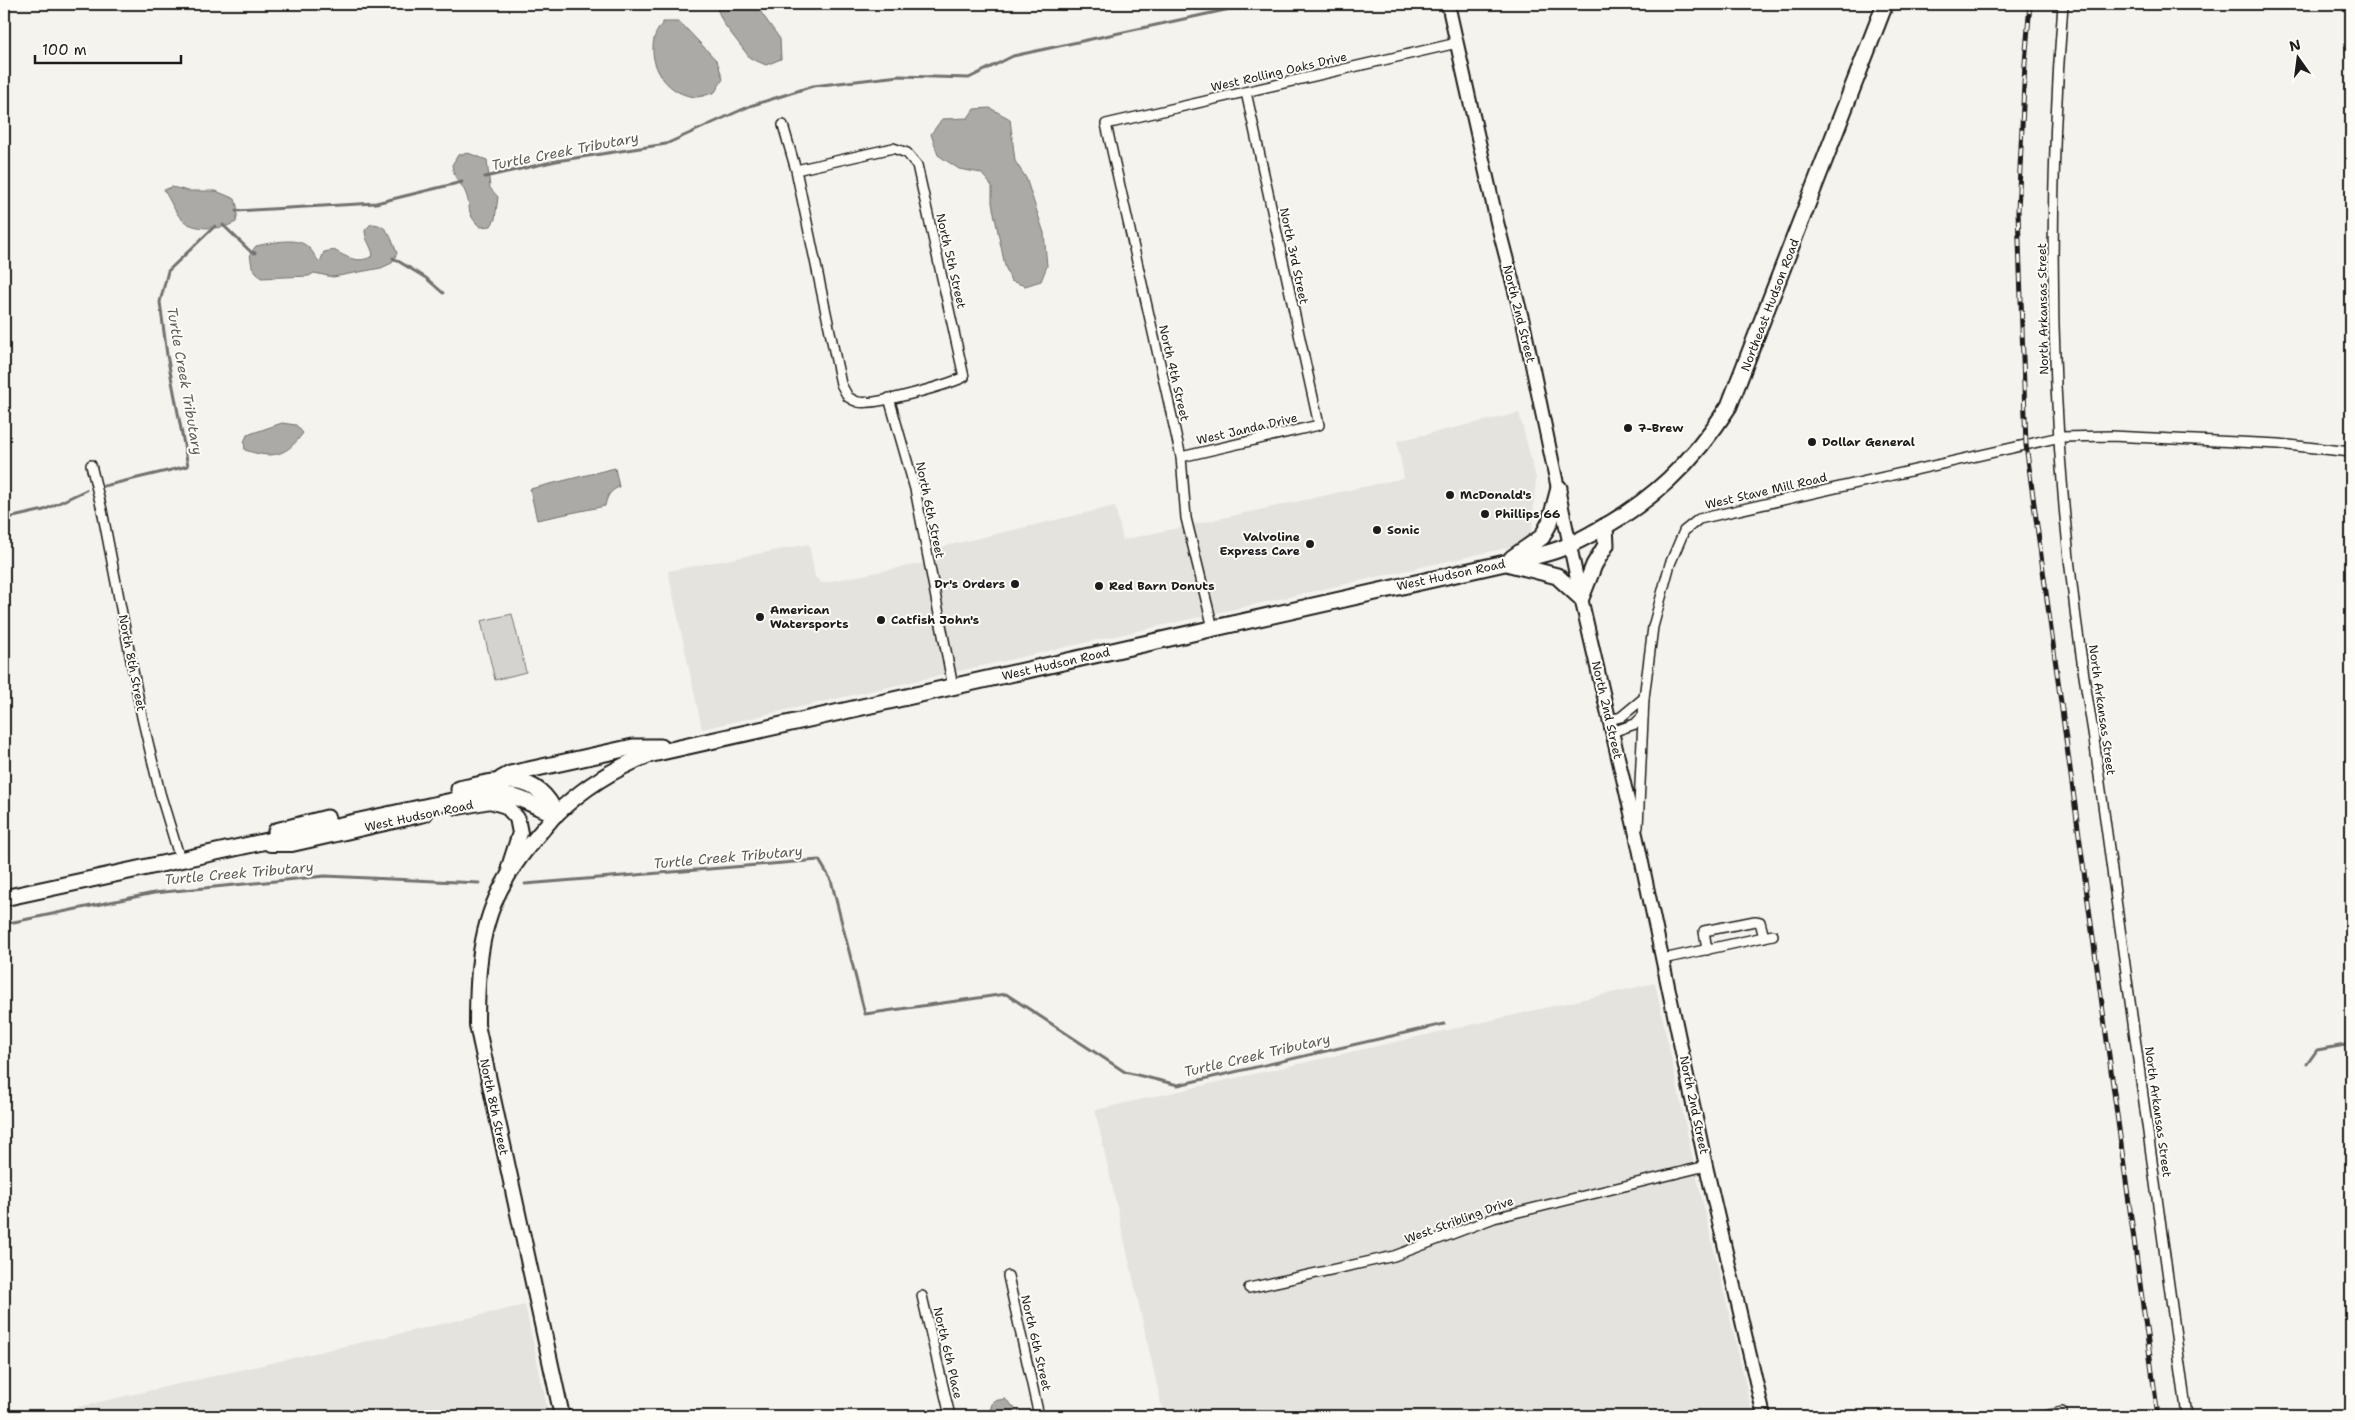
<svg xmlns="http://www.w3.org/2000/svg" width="2355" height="1420" font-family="'Shantell Sans',sans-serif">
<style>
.built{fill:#e4e3de}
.green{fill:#d4d3cf;stroke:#787876}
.water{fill:#abaaa6;stroke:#72716f}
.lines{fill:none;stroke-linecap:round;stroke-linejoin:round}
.stream{stroke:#72716f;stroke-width:3}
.street-casing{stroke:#1c1c1c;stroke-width:12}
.secondary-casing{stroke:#1c1c1c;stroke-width:16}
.primary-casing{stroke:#1c1c1c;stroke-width:18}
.highway-casing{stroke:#1c1c1c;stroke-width:19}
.street{stroke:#fdfcf7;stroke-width:9}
.secondary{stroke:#fdfcf7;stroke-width:12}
.primary{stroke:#fdfcf7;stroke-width:14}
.highway{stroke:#fdfcf7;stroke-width:15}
.rail-casing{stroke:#1c1c1c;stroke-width:5}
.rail{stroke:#fdfcf7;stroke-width:3;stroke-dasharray:9;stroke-linecap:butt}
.poi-dot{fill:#1c1c1c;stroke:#fdfcf7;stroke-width:2}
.labels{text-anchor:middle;stroke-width:4;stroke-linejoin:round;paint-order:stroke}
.street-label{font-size:12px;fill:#1c1c1c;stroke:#fdfcf7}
.poi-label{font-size:12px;font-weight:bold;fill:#1c1c1c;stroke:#fdfcf7;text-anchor:start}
.water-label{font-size:14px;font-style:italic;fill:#5c5c5a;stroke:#fdfcf7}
</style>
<rect width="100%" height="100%" fill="#f4f3ee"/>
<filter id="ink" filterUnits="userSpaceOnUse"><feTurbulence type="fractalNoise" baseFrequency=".02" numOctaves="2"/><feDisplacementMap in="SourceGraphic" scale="10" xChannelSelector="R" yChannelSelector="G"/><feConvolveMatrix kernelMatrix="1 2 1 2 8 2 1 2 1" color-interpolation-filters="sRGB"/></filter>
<g filter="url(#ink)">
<g class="built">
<polygon points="1519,413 1536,478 1531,539 1519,545 702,729 668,571 809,544 815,577 822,583 939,560 937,548 1115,506 1123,540 1404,478 1397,441"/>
<polygon points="1655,983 1695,1169 1753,1416 1164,1416 1095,1110"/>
<polygon points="525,1305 549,1416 38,1416"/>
</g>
<polygon class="green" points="512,614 526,672 495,680 481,621"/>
<g class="water">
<polygon points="723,4 755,4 780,39 781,59 766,65 750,58 724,24 717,9"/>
<path d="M663,22h17l37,39 6,18 -8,13c-6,2 -13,5 -19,5 -29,-2 -48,-31 -42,-58 1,-6 6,-12 9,-17z"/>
<polygon points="990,108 1010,119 1015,161 1026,178 1044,233 1047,266 1041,281 1025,286 1011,281 1005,266 992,203 992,186 981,173 959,169 938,155 931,134 942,119 968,118 974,109"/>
<path d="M468,153l19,7 3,28 8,9 -3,22 -4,7 -11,1c-15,-15 -8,-17 -14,-33 -5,-13 -11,-11 -14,-29l6,-10z"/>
<path d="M172,187l16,4h28l19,8 3,11 -2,12c-10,5 -15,6 -26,6 -31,0 -32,-14 -46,-38z"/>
<path d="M371,224c18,0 20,15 26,29l-5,10 -11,5 -48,9 -19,-4 -5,3 -48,2 -9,-11 -2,-13 6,-8c15,-3 43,-11 54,3 4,4 5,9 10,13l4,-10 10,-2c14,8 24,14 39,6 -1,-10 -8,-15 -8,-26z"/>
<path d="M282,423l14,2 7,8c-17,24 -31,26 -58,17l-1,-8 3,-7z"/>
<path d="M615,468l4,19c-9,4 -12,9 -14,19l-68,14 -7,-31z"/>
<polygon points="1005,1399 1014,1407 1018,1416 991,1416 989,1413 993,1401"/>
</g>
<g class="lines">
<g class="stream">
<polyline points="2346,4 2351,11"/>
<polyline points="485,177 556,161 666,144 750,106 813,86 899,76 969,78 1013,56 1253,4"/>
<polyline points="236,211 376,203 462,182"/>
<polyline points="223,225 251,252 255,253"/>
<polyline points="393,258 426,278 443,293"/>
<polyline points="104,486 188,466 167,355 160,302 168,271 215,226"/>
<polyline points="4,519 44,510 86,490"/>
<polyline points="525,884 819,860 831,880 865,1014 1006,994 1125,1072 1178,1085 1444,1024"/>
<polyline points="4,924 154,893 325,876 479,883"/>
<polyline points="2307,1064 2317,1050 2351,1044"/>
</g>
<g class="street-casing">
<g id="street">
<path d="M2063,4c-19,242 -11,489 30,728l94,684"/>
<path d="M783,125l13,45 45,214 7,13c3,2 7,4 10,5 17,4 89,-17 106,-25l-47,-212 -10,-12 -14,-5 -97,22"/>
<polyline points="889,398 915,489 953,687"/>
<polyline points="1181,457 1319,425 1246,92"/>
<polyline points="91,465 102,510 142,717 160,793 180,859"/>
<polyline points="1213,628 1186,518 1181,457 1106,124 1457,43"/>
<polyline points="1609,720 1621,717 1644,698"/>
<polyline points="1612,732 1635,724 1643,716"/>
<polyline points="1638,827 1644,698 1653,627 1670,564 1684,531 1699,519 2060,437 2111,436 2279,444 2351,452"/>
<polyline points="1707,950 1704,931 1755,921 1760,922 1764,937"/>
<polyline points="1663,959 1773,935"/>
<polyline points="1008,1276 1039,1416"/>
<polyline points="1249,1288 1394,1256 1494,1218 1706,1166"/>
<polyline points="922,1296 950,1416"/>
<polyline points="2044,1416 2062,1412"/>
</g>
</g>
<g class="secondary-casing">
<polyline id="secondary" points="1448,4 1497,222 1523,322 1581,598 1637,839 1706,1166 1764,1416"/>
</g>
<g class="primary-casing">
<g id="primary">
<polyline points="458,807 490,801 506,806 517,818 520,833 509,867"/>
<path d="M556,814c-18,21 -38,43 -51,67 -26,44 -28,94 -28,144l85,391"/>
<polyline points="270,844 292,844 425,814"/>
</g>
</g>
<g class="highway-casing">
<g id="highway">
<polyline points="1512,558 1542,537 1550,522 1559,488"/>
<polyline points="1510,564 1557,576 1581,598 1594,565 1606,545 1605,526"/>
<polyline points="501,779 510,774 633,747 661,747"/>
<path d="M459,789c40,-9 77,-20 97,25"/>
<path d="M556,814c27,-26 57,-45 92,-59l857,-192c17,-4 35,-7 52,-13 12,-4 23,-10 34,-16 60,-31 102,-72 138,-128l156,-402"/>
<polyline points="276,831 327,818"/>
<path d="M4,898l480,-104c33,-2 43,10 72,20"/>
</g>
</g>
<use href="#street" class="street"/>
<use href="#secondary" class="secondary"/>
<use href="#primary" class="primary"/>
<use href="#highway" class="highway"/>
<g class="rail-casing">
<polyline id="rail" points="2030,4 2025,63 2018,211 2026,445 2158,1416"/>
</g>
<use href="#rail" class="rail"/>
</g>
</g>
<g class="poi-dot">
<circle cx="1628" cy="428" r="5"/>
<circle cx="1812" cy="442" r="5"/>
<circle cx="1450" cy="495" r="5"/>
<circle cx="1485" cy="514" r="5"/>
<circle cx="1377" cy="530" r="5"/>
<circle cx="1310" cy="544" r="5"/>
<circle cx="1015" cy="584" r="5"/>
<circle cx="1099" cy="586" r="5"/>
<circle cx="760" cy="617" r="5"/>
<circle cx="881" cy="620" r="5"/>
</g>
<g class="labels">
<g class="street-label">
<text transform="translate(1279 72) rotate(-13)" y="4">West Rolling Oaks Drive</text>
<text transform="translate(1294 256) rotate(78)" y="4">North 3rd Street</text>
<text transform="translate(951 261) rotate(77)" y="4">North 5th Street</text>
<text transform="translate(1770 305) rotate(-69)" y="4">Northeast Hudson Road</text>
<text transform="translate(2043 309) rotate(-91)" y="4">North Arkansas Street</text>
<text transform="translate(1519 314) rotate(76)" y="4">North 2nd Street</text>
<text transform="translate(1174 373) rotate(77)" y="4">North 4th Street</text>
<text transform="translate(1247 429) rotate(-13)" y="4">West Janda Drive</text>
<text transform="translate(1766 491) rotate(-13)" y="4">West Stave Mill Road</text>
<text transform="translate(930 510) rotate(78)" y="4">North 6th Street</text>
<text transform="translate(1451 575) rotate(-12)" y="4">West Hudson Road</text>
<text transform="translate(132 663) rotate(79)" y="4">North 8th Street</text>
<text transform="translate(1056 664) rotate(-13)" y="4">West Hudson Road</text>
<text transform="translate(1607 710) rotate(77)" y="4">North 2nd Street</text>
<text transform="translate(2102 710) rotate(82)" y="4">North Arkansas Street</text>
<text transform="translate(419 816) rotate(-12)" y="4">West Hudson Road</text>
<text transform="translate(1694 1105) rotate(78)" y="4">North 2nd Street</text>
<text transform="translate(494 1107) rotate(78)" y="4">North 8th Street</text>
<text transform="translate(2158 1112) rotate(82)" y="4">North Arkansas Street</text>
<text transform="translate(1459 1220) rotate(-20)" y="4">West Stribling Drive</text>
<text transform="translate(1036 1343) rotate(77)" y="4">North 6th Street</text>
<text transform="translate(948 1353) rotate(77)" y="4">North 6th Place</text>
</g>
<g class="poi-label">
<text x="1638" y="432">7-Brew</text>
<text x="1822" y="446">Dollar General</text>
<text x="1460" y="499">McDonald's</text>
<text x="1495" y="518">Phillips 66</text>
<text x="1387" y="534">Sonic</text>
<text x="1300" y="541" text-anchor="end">Valvoline<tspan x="1300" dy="14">Express Care</tspan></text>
<text x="1005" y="588" text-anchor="end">Dr's Orders</text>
<text x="1109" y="590">Red Barn Donuts</text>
<text x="770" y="614">American<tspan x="770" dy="14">Watersports</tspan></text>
<text x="891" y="624">Catfish John's</text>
</g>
<g class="water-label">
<text transform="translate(565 151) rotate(-11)" y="5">Turtle Creek Tributary</text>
<text transform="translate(185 381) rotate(80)" y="5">Turtle Creek Tributary</text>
<text transform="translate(728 857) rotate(-5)" y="5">Turtle Creek Tributary</text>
<text transform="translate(239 873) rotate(-5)" y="5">Turtle Creek Tributary</text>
<text transform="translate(1257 1055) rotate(-13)" y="5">Turtle Creek Tributary</text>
</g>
</g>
<rect width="2355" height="1420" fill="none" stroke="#fdfcf7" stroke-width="20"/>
<rect x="10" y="10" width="2335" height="1400" fill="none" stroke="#1c1c1c" stroke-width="2" filter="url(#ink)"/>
<g transform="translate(2298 58) rotate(346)" stroke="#fdfcf7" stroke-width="4" paint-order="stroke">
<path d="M0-4L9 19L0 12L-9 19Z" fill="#1c1c1c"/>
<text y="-8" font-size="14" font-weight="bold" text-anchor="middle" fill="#1c1c1c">N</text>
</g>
<path d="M35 55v8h146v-8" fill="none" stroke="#1c1c1c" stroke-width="2.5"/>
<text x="42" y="55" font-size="15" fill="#1c1c1c" stroke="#fdfcf7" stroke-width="4" paint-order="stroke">100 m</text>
</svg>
